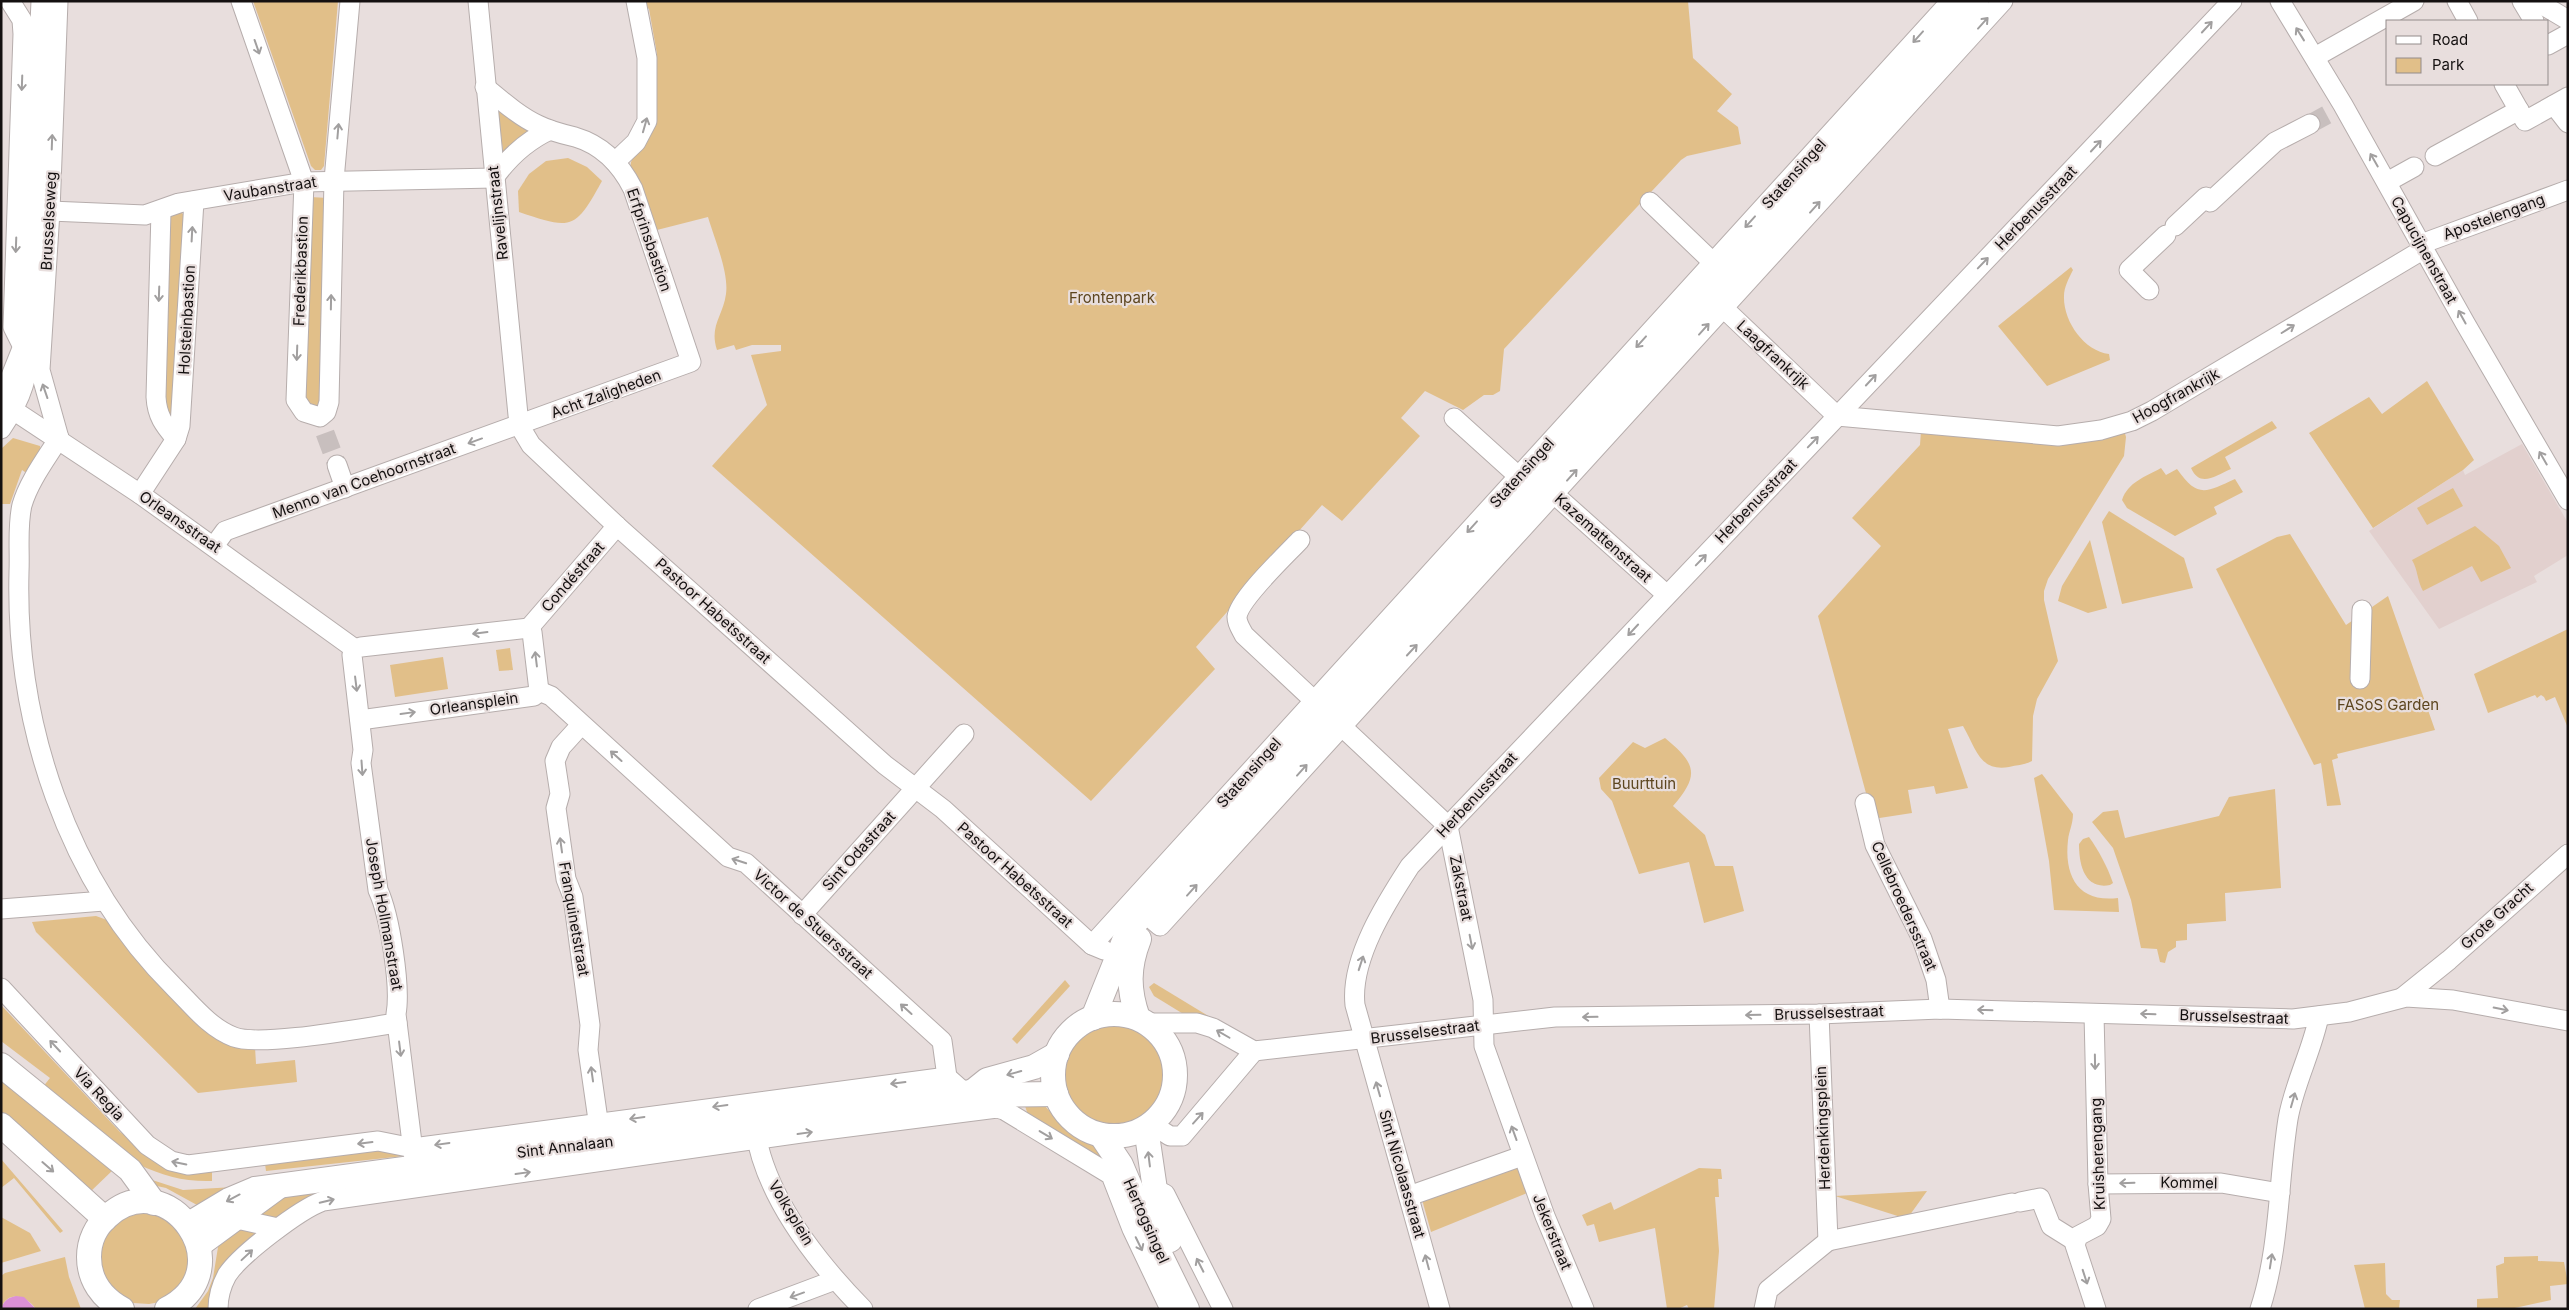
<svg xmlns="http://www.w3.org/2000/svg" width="2569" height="1310" font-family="Inter,sans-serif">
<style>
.built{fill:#e2d0ce}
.green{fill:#e1bf89}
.water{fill:#dc90d6}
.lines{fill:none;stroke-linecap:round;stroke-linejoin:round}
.minor-tunnel{stroke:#c8bfbe;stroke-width:19;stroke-dasharray:19 9;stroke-linecap:butt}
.minor-casing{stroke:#b6adac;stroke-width:21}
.major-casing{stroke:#b6adac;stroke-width:26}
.minor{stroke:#fff;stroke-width:19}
.major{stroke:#fff;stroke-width:24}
.oneway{stroke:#a19f9f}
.labels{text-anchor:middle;stroke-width:4.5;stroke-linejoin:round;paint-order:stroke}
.street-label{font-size:15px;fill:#141010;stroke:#e8dedd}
.park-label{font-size:15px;fill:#5d461f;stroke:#e8dedd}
</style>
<rect width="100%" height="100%" fill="#e8dedd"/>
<polygon class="built" points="2522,444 2568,523 2568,555 2534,576 2537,582 2439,629 2369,531 2463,470 2465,475"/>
<g class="green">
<polygon points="253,1 338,1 324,166 321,170 315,170 311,166"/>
<path d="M642,1h1046l5,57 39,36 -15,17 21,16 3,17 -54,12 -6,4 -177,189 -4,42 -7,4h-9l-21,15 -38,-19 -24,27 19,18 -78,85 -20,-16 -126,142 19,22 -124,132 -379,-335 55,-61 -16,-50 30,-4v-6h-29l-16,5 -2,-5 -17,5c-8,-24 6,-34 9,-56 3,-22 -12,-56 -18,-77l-55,14 -23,-61 1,-8 21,-44h5v-64l-8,-45 -6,-4z"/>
<polygon points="498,110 529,127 529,132 506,153 503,152"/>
<path d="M568,158l19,9 15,14c-27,49 -30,49 -83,31l-1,-21 11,-17 17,-13z"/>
<polygon points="310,197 328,198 324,408 314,413 301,397"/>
<polygon points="181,212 185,216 175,414 171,417 161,404 169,215"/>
<path d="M2071,267l2,3c-4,8 -9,17 -9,26 -1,25 20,55 45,58l1,6 -63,26 -49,-60z"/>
<polygon points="2427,381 2474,460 2463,470 2373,528 2309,433 2369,397 2382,414"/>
<path d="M2272,421l5,7 -52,29 6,12c-16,7 -31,19 -40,-1z"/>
<path d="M2124,430l2,7 -2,19 -76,123 -4,12v9l14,61 -21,38 -4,17 -1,45c-7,4 -15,4 -23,6 -30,5 -33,-19 -46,-41l-15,3 20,59 -32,6 -2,-8 -26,4 4,23 -39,6 -55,-203 63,-70 -29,-28 68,-73 1,-14z"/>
<polygon points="13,438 40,446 41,451 28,474 22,470 10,504 1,504 1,449"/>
<path d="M2161,468l5,7 11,-6c21,30 29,23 58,10l8,13 -29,15 3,7 -42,22 -48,-28 -5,-8c6,-18 23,-23 39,-32z"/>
<polygon points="2453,488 2463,506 2427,525 2417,508"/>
<polygon points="2109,511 2184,558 2193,588 2122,604 2102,522"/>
<path d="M2475,526l24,20 12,22 -30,14 -9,-16 -49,25c-6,-11 -5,-21 -11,-31z"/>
<polygon points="2290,534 2346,625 2388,596 2435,730 2337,754 2338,758 2332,760 2341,805 2327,806 2321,763 2314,765 2216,569 2277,537"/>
<polygon points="2090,540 2107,608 2088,613 2058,601 2062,586"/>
<polygon points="2568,629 2568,728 2555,697 2546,701 2544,697 2541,695 2537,698 2535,695 2488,713 2474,674"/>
<polygon points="510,648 513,670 499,671 496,650"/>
<polygon points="443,657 448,689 395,697 390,665"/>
<path d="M1665,738c30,25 36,36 8,68l32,29 10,31h18l11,45 -40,12 -15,-61 -50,12 -27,-73 -11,-12 -2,-11 34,-36 12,6z"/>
<path d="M2042,774l31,40c0,10 -4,17 -5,26 -4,36 10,63 50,58l1,14 -65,-2 -5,-49 -15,-83z"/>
<polygon points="2275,789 2281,888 2225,893 2226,921 2187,924 2187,940 2176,941 2176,947 2168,952 2165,963 2160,962 2157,949 2141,948 2131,900 2113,848 2092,822 2103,812 2118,810 2125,838 2219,816 2229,797"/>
<path d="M2089,837c10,14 18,29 24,46l-3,2c-26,5 -31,-21 -31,-41l4,-5z"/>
<polygon points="96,916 107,920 138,959 255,1047 256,1064 295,1060 297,1082 198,1093 36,932 32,922"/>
<polygon points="1065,980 1070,986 1017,1044 1012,1039"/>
<polygon points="1154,983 1210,1017 1185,1015 1154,996 1149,987"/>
<path d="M1,1005l119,127 37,27 220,-11 27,3v5l-138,15 -1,-7 -53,8v9c-26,1 -50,-5 -74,-17l-96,-76 8,-10 -49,-37z"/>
<circle cx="1114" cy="1076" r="50"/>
<polygon points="1,1077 115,1168 89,1193 1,1115"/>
<polygon points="1044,1105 1064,1127 1098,1148 1108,1163 1028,1115 1025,1106"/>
<polygon points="1,1159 63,1231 60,1233 14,1178 1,1188"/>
<polygon points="1516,1164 1527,1193 1431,1232 1421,1196"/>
<polygon points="1699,1168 1721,1169 1722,1179 1718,1179 1719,1197 1715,1197 1719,1251 1714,1309 1689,1309 1687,1305 1678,1309 1667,1309 1655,1228 1599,1242 1594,1224 1587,1226 1582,1215 1611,1202 1614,1210"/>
<polygon points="143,1177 183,1190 234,1187 197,1205 166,1188 148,1184"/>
<polygon points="412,1177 278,1221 213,1309 195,1309 208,1291 213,1278 219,1241 281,1198"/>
<polygon points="1927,1191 1907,1219 1835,1196"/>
<polygon points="148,1211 170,1217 193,1256 188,1278 160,1302 149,1304 133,1303 110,1288 99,1264 102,1241 120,1219"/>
<polygon points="1,1217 30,1233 41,1251 1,1263"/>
<polygon points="2538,1256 2538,1261 2564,1262 2568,1284 2550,1286 2551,1300 2510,1309 2473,1309 2477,1308 2477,1299 2498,1298 2496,1266 2504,1263 2504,1257"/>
<path d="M65,1257l4,20 12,32h-45c-9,-13 -29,-20 -35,0v-33l4,-3z"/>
<polygon points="2385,1263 2386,1294 2392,1300 2400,1300 2399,1309 2365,1309 2354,1265"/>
</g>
<path class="water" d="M16,1296l8,1 12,12h-35c3,-9 7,-11 15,-13z"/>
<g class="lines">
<g class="minor-tunnel">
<polyline points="2310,124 2334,111"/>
<polyline points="325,433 337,465"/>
</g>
<g class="minor-casing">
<g id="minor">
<polyline points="10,1 22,20 23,34 13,327 23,347"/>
<polyline points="58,1 50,211 40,370 59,438"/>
<polyline points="241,1 304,182 296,400 304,412 320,417 326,412 329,402 334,180 350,1"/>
<polyline points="478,1 518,415 522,430 531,445 617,526 885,765 943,809 1092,945 1104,950"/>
<polyline points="2280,1 2343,105 2465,323 2568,500"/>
<polyline points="2457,1 2468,21"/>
<polyline points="2522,1 2534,21"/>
<polyline points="2536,1 2568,20"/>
<polyline points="2548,45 2568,34"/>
<polyline points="2315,57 2414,1"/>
<polyline points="2504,84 2525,121 2568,97"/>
<polyline points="2554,105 2568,123"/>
<polyline points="2435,156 2519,110"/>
<polyline points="615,162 636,142 647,121 647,58 636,1"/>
<polyline points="2387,182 2414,167"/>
<polyline points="1650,202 1722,271"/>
<path d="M50,211l95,4 34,-12 125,-21 190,-4c15,-21 32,-37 56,-48"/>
<path d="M161,211l-5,186c1,19 8,28 20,42"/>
<polyline points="2175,226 2206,197 2210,202 2275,142 2310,124"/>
<polyline points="2421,244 2568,190"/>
<polyline points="2149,290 2129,270 2166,235"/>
<polyline points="1715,300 1837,416"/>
<polyline points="1,401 23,346"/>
<polyline points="1,402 140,494 355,649"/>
<polyline points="1837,416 2058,436 2101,430 2132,421 2152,411 2424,249"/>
<polyline points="1454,418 1527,484"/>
<path d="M1,429c20,-29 31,-56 25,-91l15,-337"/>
<path d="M59,438c-13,21 -30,43 -37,67 -5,21 -2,46 -3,67 -4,151 48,309 156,416 18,18 35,40 59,49 28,10 128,-9 163,-14"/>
<polyline points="337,465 345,488"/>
<polyline points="1545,486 1667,595"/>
<polyline points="140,494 176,439 180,426 194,201"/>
<path d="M1300,540c-14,15 -61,59 -63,77 0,7 4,12 7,18l204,191 35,174 1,46 61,170 39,93"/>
<path d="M214,546l11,-15 466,-169 -58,-173c-12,-24 -31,-44 -58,-52 -13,-3 -25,-6 -37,-12 -19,-9 -36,-24 -53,-38"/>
<polyline points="529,628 617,526"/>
<polyline points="529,628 532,632 539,691"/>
<polyline points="2360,679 2362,610"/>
<polyline points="539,691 551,696 728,857 746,863 942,1041 947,1077"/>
<polyline points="360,720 534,696 539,691"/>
<polyline points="581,725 561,747 555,761 560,794 556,808 566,879 573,897 590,1025 588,1050 600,1134"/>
<polyline points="1865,803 1875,845 1922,939 1936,980 1940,1009"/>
<polyline points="1,909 104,901"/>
<polyline points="1145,913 1160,926 2003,1"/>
<polyline points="802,915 964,734"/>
<polyline points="1092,945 1951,1"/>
<polyline points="1,988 147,1145 171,1161 188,1165 378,1141 413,1148 947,1077 965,1093"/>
<polyline points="2403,997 2449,960 2568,854"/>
<polyline points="1819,1014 1828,1241 2012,1203"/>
<polyline points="2094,1014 2098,1184 2101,1219 2097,1226 2078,1236 2075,1245 2096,1309"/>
<polyline points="1146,1023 1197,1023 1213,1028 1254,1051 1555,1017 1819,1014 1940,1009 2293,1019 2349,1012 2406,997 2453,1000 2568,1021"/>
<polyline points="1151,1124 1170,1136 1182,1136 1254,1051"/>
<path d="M755,1129c10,68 61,132 108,180"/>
<path d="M414,1159l-18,-145c5,-27 -6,-98 -18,-124l-17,-127 2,-13 -11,-95 3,-6 6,-2 168,-19"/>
<polyline points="2098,1184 2221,1183 2280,1193"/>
<polyline points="1154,1189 1165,1194 1223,1309"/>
<polyline points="1409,1196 1522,1156"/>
<polyline points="2020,1202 2040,1198 2051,1226 2075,1241"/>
<polyline points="237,1219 278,1228"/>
<path d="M218,1309c0,-13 3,-23 9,-34 13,-20 73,-66 96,-74l478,-68 196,-25 7,2 107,65 21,54 38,80"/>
<polyline points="758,1309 835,1280"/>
<path d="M1440,1309l-85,-304c-5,-46 31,-102 55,-139l822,-865"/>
<polyline points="1764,1309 1768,1290 1828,1241"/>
<path d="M2260,1309c20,-61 18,-127 28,-190 6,-35 24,-68 31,-103"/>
</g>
</g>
<g class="major-casing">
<g id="major">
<circle cx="1114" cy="1075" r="61"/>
<polyline points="1093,1018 1128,931 1977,1"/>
<path d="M1138,1018c-10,-28 -10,-51 1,-79"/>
<polyline points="1,1065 130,1170 154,1203"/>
<polyline points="972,1092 987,1080 1034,1067 1057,1054"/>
<polyline points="1,1125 105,1219"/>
<polyline points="1146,1128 1158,1210 1170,1240"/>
<polyline points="1101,1135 1121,1165 1153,1240 1187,1309"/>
<polyline points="189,1224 229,1200 255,1189 972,1092 989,1095 1056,1094"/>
<polyline points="199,1245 278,1187"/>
<path d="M122,1309c-20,-11 -33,-29 -33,-52 0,-16 7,-31 19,-41 60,-54 137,53 59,93"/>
</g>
</g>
<use href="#minor" class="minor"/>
<use href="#major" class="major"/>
</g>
<defs><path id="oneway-shaft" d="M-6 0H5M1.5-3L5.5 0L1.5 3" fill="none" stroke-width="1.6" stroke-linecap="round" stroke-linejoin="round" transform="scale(1.25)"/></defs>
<g class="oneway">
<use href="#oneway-shaft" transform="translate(1983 23) rotate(-48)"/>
<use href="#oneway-shaft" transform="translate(2207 27) rotate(-47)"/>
<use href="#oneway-shaft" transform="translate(2300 34) rotate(-122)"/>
<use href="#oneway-shaft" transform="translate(1918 37) rotate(132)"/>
<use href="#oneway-shaft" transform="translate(257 47) rotate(71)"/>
<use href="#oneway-shaft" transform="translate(22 83) rotate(92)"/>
<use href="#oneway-shaft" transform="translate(645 125) rotate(-74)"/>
<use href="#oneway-shaft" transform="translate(338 131) rotate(-85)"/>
<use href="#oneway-shaft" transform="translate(52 142) rotate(-88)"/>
<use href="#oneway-shaft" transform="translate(2096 146) rotate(-47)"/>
<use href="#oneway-shaft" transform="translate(2374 160) rotate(-120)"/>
<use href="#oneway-shaft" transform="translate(1815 207) rotate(-48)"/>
<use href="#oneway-shaft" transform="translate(1750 222) rotate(132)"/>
<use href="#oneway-shaft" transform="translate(192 234) rotate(-87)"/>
<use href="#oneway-shaft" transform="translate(16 245) rotate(92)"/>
<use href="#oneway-shaft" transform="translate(1983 263) rotate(-46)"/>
<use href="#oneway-shaft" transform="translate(159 294) rotate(92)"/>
<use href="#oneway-shaft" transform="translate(331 302) rotate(-89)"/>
<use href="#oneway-shaft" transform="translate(2462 317) rotate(-119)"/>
<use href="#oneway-shaft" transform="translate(1704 329) rotate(-48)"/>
<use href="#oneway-shaft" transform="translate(2288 329) rotate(-32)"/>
<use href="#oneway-shaft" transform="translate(1641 342) rotate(132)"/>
<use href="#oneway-shaft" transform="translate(297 353) rotate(92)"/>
<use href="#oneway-shaft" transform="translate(1871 380) rotate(-47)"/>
<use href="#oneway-shaft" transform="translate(45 391) rotate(-109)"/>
<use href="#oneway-shaft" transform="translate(475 441) rotate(160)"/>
<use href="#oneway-shaft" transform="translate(1813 442) rotate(-46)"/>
<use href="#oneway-shaft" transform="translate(2543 458) rotate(-120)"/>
<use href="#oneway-shaft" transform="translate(1572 475) rotate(-48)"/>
<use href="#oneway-shaft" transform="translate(1472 527) rotate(132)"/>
<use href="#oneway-shaft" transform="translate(1701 560) rotate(-46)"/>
<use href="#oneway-shaft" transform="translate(1633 630) rotate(133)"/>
<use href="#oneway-shaft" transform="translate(480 633) rotate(173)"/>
<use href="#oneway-shaft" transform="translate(1412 650) rotate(-47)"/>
<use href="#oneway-shaft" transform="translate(536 659) rotate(-97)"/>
<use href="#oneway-shaft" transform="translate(356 684) rotate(83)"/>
<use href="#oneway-shaft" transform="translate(408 713) rotate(-8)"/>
<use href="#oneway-shaft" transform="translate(616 756) rotate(-138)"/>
<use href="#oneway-shaft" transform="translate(362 768) rotate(86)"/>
<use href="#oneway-shaft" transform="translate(1302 770) rotate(-48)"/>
<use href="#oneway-shaft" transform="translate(561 845) rotate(-98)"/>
<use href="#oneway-shaft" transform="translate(739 861) rotate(-162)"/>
<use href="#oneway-shaft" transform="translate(1192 890) rotate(-48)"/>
<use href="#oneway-shaft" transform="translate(1471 942) rotate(79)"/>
<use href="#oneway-shaft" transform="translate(1361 963) rotate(-72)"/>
<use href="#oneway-shaft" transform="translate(906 1009) rotate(-138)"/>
<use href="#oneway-shaft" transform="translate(2501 1009) rotate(11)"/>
<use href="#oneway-shaft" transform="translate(1985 1010) rotate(-178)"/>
<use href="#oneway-shaft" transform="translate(2148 1014) rotate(-178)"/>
<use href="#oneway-shaft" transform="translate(1753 1015) rotate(179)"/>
<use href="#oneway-shaft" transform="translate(1590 1017) rotate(179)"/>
<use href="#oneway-shaft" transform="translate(1223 1034) rotate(-150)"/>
<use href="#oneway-shaft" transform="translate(55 1046) rotate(-133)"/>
<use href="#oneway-shaft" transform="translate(400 1049) rotate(83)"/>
<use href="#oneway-shaft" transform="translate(2095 1062) rotate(89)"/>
<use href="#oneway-shaft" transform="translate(1014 1073) rotate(165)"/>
<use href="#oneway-shaft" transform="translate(592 1074) rotate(-98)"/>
<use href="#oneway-shaft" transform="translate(898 1083) rotate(173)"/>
<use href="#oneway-shaft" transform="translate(1378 1089) rotate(-106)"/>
<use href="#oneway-shaft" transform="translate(2293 1100) rotate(-74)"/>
<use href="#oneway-shaft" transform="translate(720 1106) rotate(172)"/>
<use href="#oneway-shaft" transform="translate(637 1118) rotate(172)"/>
<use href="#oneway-shaft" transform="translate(1198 1118) rotate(-48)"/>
<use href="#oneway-shaft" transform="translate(805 1133) rotate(-8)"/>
<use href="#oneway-shaft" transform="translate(1514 1133) rotate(-110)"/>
<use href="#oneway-shaft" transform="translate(1046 1135) rotate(31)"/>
<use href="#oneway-shaft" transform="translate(365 1143) rotate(173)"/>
<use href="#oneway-shaft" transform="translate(442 1144) rotate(172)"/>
<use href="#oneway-shaft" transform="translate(1149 1159) rotate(-97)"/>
<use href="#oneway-shaft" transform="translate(179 1163) rotate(-168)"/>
<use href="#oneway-shaft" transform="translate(48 1167) rotate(41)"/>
<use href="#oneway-shaft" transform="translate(523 1173) rotate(-8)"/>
<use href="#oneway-shaft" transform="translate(2127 1183) rotate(178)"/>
<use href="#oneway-shaft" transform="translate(233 1198) rotate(152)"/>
<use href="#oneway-shaft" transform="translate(327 1201) rotate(-13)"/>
<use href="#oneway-shaft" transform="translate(1139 1244) rotate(64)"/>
<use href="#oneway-shaft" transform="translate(247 1255) rotate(-43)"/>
<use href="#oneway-shaft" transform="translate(2271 1261) rotate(-81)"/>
<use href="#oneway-shaft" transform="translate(1427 1262) rotate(-105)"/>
<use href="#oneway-shaft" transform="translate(1200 1265) rotate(-117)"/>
<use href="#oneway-shaft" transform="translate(2085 1277) rotate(72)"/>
<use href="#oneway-shaft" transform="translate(797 1295) rotate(160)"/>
</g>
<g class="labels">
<g class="street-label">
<text transform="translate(1794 174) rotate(-48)" y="5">Statensingel</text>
<text transform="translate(270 189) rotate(-9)" y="5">Vaubanstraat</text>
<text transform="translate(2036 208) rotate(-46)" y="5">Herbenusstraat</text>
<text transform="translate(498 213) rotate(-96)" y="5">Ravelijnstraat</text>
<text transform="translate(2494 217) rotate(-20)" y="5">Apostelengang</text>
<text transform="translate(49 221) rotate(-87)" y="5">Brusselseweg</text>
<text transform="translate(649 240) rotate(71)" y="5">Erfprinsbastion</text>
<text transform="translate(2424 250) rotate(61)" y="5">Capucijnenstraat</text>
<text transform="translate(301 271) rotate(-88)" y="5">Frederikbastion</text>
<text transform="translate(187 320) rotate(-87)" y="5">Holsteinbastion</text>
<text transform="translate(1773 355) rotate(43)" y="5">Laagfrankrijk</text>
<text transform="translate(606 394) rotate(-20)" y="5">Acht Zaligheden</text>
<text transform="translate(2176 396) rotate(-29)" y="5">Hoogfrankrijk</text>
<text transform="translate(1522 473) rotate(-48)" y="5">Statensingel</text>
<text transform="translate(364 481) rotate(-20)" y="5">Menno van Coehoornstraat</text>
<text transform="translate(1756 501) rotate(-46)" y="5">Herbenusstraat</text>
<text transform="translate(180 522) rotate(35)" y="5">Orleansstraat</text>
<text transform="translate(1603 538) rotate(42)" y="5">Kazemattenstraat</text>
<text transform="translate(573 577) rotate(-49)" y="5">Condéstraat</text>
<text transform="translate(713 611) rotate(42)" y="5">Pastoor Habetsstraat</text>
<text transform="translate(474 704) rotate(-8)" y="5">Orleansplein</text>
<text transform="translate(1249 773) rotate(-48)" y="5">Statensingel</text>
<text transform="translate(1477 795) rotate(-47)" y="5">Herbenusstraat</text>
<text transform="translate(859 851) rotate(-48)" y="5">Sint Odastraat</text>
<text transform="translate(1015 875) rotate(42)" y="5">Pastoor Habetsstraat</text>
<text transform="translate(1461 888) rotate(79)" y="5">Zakstraat</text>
<text transform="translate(1904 906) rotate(66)" y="5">Cellebroedersstraat</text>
<text transform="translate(384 914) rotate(80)" y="5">Joseph Hollmanstraat</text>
<text transform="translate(2497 916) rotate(-42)" y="5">Grote Gracht</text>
<text transform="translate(574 919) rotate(80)" y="5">Franquinetstraat</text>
<text transform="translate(813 924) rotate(42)" y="5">Victor de Stuersstraat</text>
<text transform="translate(1829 1013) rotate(-2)" y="5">Brusselsestraat</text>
<text transform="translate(2234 1017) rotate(2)" y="5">Brusselsestraat</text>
<text transform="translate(1425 1032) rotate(-7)" y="5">Brusselsestraat</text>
<text transform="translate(99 1094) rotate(47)" y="5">Via Regia</text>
<text transform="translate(1823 1128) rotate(-92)" y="5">Herdenkingsplein</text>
<text transform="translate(565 1147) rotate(-7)" y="5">Sint Annalaan</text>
<text transform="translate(2098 1154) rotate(-92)" y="5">Kruisherengang</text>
<text transform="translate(1402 1174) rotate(74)" y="5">Sint Nicolaasstraat</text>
<text transform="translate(2189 1183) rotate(1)" y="5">Kommel</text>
<text transform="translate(791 1213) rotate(59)" y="5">Volksplein</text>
<text transform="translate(1146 1221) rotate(66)" y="5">Hertogsingel</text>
<text transform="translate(1552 1232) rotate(68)" y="5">Jekerstraat</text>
</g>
<g class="park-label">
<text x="1112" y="303">Frontenpark</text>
<text x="2388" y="710">FASoS Garden</text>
<text x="1644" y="789">Buurttuin</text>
</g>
</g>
<rect width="2569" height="1310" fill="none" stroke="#141010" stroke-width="5"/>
<rect x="2386" y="20" width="162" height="65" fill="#e8dedd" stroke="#938c8b"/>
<rect x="2396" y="36" width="25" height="8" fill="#ffffff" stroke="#938c8b"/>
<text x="2432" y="45" font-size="15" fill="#141010">Road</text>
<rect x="2396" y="58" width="25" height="15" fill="#e1bf89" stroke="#938c8b"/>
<text x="2432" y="70" font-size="15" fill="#141010">Park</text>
</svg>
